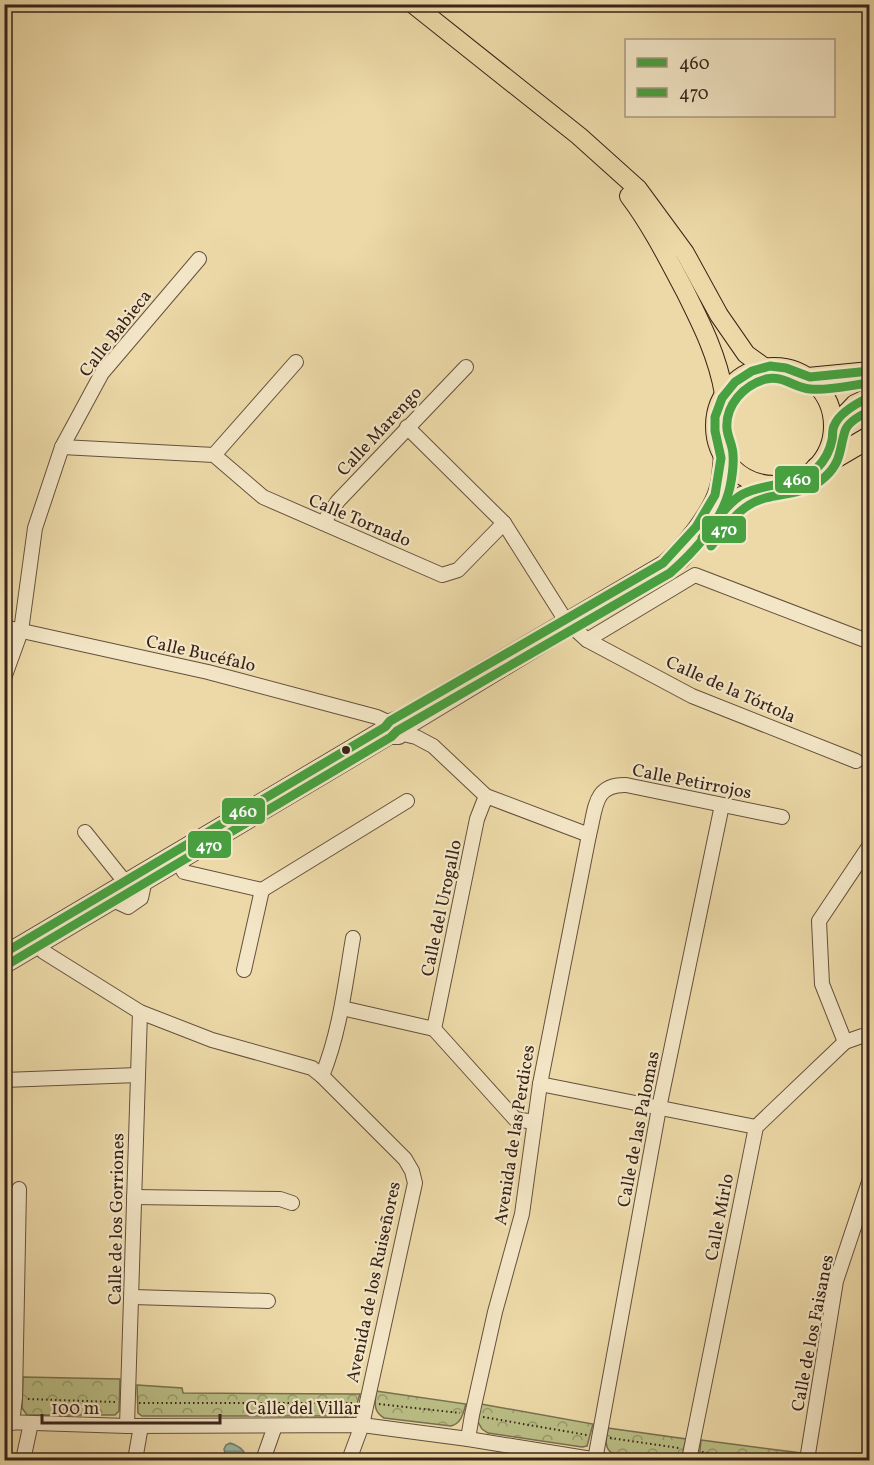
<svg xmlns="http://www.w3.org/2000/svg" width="874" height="1465" font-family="Vollkorn,serif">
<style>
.forest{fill:url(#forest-crowns);stroke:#797050;stroke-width:1.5}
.water{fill:url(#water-rules);stroke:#727e6e;stroke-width:1.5}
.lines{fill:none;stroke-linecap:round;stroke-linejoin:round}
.minor-casing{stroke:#65503d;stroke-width:16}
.major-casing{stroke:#38231a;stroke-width:20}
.highway-casing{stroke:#38231a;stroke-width:23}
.path{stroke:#38231a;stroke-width:2;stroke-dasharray:1.5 3;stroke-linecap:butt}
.minor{stroke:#f3e6c6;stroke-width:14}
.major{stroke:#ecd9a7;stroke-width:18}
.highway{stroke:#ecd9a7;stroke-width:21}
.bus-1-casing{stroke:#f3e6c6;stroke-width:14}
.bus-2-casing{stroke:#f3e6c6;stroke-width:14}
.bus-1{stroke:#47a140;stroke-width:9}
.bus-2{stroke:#47a140;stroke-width:9}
.bus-dot{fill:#38231a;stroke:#f3e6c6;stroke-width:2}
.labels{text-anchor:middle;stroke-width:4.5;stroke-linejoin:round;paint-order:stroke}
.street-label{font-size:18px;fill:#38231a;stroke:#f3e6c6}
.line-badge{stroke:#f3e6c6;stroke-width:2}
.badge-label{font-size:16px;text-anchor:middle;font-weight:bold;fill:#fff}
</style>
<defs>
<pattern id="forest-crowns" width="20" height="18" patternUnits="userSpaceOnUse" patternTransform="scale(1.5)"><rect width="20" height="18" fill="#babe85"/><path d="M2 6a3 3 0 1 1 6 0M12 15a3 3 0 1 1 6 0" fill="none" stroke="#989a6c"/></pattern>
<pattern id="water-rules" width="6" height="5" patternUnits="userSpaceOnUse" patternTransform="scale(1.5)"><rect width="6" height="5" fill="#99baa6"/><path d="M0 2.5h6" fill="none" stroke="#7e9786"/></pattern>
</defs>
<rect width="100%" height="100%" fill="#ecd9a7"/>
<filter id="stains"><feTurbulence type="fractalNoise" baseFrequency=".00333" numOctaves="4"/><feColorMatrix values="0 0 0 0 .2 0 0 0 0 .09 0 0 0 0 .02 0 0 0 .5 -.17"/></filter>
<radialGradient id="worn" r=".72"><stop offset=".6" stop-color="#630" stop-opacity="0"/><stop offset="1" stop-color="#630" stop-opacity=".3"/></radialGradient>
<g class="forest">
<polygon points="23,1377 120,1379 119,1411 115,1415 27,1415 22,1408"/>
<polygon points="137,1385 182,1388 183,1393 360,1394 353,1416 142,1416 138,1413"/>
<path d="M376,1391l90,13c-3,9 -4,19 -15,22l-67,-8c-11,-7 -9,-14 -8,-27z"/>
<polygon points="481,1404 593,1424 587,1446 582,1447 488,1433 482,1429 478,1422"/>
<path d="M608,1428l78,11 -4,17 -5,4 -65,-7c-9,-6 -5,-16 -4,-25z"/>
<polygon points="701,1440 801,1453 799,1460 699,1460"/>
</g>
<path class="water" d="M230,1443c9,3 17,8 15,17h-14l-5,-3 -2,-8 2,-4z"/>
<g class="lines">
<g class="minor-casing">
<g id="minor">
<polyline points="62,447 214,455 263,497 442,575 458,570 504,523 407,427"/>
<polyline points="214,455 296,362"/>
<polyline points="323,523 338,501 466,367"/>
<polyline points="504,523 566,621 587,640 692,696 856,761"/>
<polyline points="603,610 682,561 741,494 766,485"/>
<polyline points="4,627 208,672 377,717 388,722"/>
<polyline points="587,640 695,575 870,642"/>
<polyline points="4,678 21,631 35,528 62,447 102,373 199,259"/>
<polyline points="403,734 416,737 433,746 486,796 589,835"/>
<polyline points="390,737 399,737 405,729 568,630"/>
<polyline points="85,832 125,882"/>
<polyline points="176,856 184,872 262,890 407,801"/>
<polyline points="115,901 128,907 141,898 144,884"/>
<polyline points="31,939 44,952 140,1012 212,1040 312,1068 322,1076 405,1159 412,1171 415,1183 362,1425 349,1460"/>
<path d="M4,953l381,-226c4,-8 10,-7 17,-11l261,-153c19,-16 48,-52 54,-76 3,-11 3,-23 4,-33"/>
<polyline points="4,967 390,737"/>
<polyline points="244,970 262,890"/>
<polyline points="342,1008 434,1029 515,1119 534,1122"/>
<polyline points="434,1029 477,819 486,796"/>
<polyline points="845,1042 822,984 819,921 870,845"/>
<path d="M322,1076c18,-44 23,-91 31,-138"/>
<polyline points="4,1080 138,1075"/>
<polyline points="540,1084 756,1127"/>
<polyline points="134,1197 280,1199 292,1203"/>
<polyline points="133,1297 268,1301"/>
<polyline points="4,1422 127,1426 362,1425 468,1439 598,1460"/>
<polyline points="12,1423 15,1398 19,1189"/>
<polyline points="127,1426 140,1012"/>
<path d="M468,1439l4,-24 23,-103 27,-98 18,-130 49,-249c7,-26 4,-51 37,-50l156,32"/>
<polyline points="23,1460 31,1423"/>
<polyline points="135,1460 141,1426"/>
<polyline points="263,1460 275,1426"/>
<polyline points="595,1460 659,1108 722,805"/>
<polyline points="689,1460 756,1127 845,1042 862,1036 870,1037"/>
<polyline points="807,1460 836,1281 870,1179"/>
</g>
</g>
<g class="major-casing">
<g id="major">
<polyline points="413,4 579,136 638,189 685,253 719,315 746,354 764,367"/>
<path d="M629,196c22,29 39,63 56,95 17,34 33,66 39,103"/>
<circle cx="774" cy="426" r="59"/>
<polyline points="808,377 870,371"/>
<polyline points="834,426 855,404 870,397"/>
</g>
</g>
<g class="highway-casing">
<polyline id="highway" points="817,468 870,437"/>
</g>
<g class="path">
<polyline points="28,1399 115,1402"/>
<polyline points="139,1403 355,1403"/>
<polyline points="379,1404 460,1413"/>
<polyline points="483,1417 587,1435"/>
<polyline points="610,1438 679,1448"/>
<polyline points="702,1452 747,1460"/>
</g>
<use href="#minor" class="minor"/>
<use href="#major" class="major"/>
<use href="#highway" class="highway"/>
<g class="bus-1-casing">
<g id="bus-1">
<path d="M702,538c12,-14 25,-35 41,-44 24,-12 53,-7 74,-26 7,-7 13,-18 15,-28 1,-4 0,-10 2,-14 5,-13 23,-23 36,-29"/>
<polyline points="4,953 385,727 390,721 663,563 696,527 715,495 721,458 715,431 715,417 722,398 735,382 752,371 770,366 786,368 810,377 870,371"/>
</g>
</g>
<g class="bus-2-casing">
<g id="bus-2">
<path d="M711,546c11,-13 23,-32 38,-41 24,-15 53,-6 76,-28 17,-16 14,-27 20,-46 3,-9 16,-16 25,-20"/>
<path d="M10,963l381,-226 6,-6 273,-158c25,-22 53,-53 60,-86 2,-10 4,-21 3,-32 0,-9 -5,-17 -6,-26 -2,-24 17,-44 39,-50 18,-4 28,9 44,10 20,2 40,-4 60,-6"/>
</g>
</g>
<use href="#bus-1" class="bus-1"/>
<use href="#bus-2" class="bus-2"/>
</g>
<circle class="bus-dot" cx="346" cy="750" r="5"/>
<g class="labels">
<g class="street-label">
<text transform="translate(115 333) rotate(-52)" y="6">Calle Babieca</text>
<text transform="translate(379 431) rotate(-47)" y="6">Calle Marengo</text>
<text transform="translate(360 520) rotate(23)" y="6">Calle Tornado</text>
<text transform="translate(201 653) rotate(13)" y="6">Calle Bucéfalo</text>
<text transform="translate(731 689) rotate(24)" y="6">Calle de la Tórtola</text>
<text transform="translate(692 781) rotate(11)" y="6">Calle Petirrojos</text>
<text transform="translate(441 908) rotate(-78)" y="6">Calle del Urogallo</text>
<text transform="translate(638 1129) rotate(-79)" y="6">Calle de las Palomas</text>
<text transform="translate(514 1135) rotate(-81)" y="6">Avenida de las Perdices</text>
<text transform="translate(719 1217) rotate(-79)" y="6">Calle Mirlo</text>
<text transform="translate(116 1219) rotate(-89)" y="6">Calle de los Gorriones</text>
<text transform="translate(373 1282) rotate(-78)" y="6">Avenida de los Ruiseñores</text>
<text transform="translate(812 1333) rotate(-79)" y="6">Calle de los Faisanes</text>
<text x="303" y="1414">Calle del Villar</text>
</g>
</g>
<g class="line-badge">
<rect x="774" y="465" width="46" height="29" rx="6" fill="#47a140"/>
<rect x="701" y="515" width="46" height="29" rx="6" fill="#47a140"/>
<rect x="221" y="797" width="45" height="28" rx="6" fill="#47a140"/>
<rect x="187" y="830" width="45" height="29" rx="6" fill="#47a140"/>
</g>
<g class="badge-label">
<text x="797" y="485">460</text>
<text x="724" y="535">470</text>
<text x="243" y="817">460</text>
<text x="209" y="851">470</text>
</g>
<rect width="874" height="1465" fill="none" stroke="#ecd9a7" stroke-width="24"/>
<rect x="6" y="6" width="862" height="1453" fill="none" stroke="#38231a" stroke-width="3"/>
<rect x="12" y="12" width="850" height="1441" fill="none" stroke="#38231a" stroke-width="1.5"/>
<rect x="625" y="39" width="210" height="78" fill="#f3e6c6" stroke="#a89881" stroke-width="1.5"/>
<rect x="637" y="58" width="30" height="9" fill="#47a140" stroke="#a89881" stroke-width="1.5"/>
<text x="679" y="69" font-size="18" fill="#38231a">460</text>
<rect x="637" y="88" width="30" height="9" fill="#47a140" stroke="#a89881" stroke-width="1.5"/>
<text x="679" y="99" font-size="18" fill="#38231a">470</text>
<path d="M42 1414v9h178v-9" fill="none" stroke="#38231a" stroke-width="3"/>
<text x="51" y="1414" font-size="18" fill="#38231a" stroke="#f3e6c6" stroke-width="4.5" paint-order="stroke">100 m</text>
<rect width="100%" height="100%" filter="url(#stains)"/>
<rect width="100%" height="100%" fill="url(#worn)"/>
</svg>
